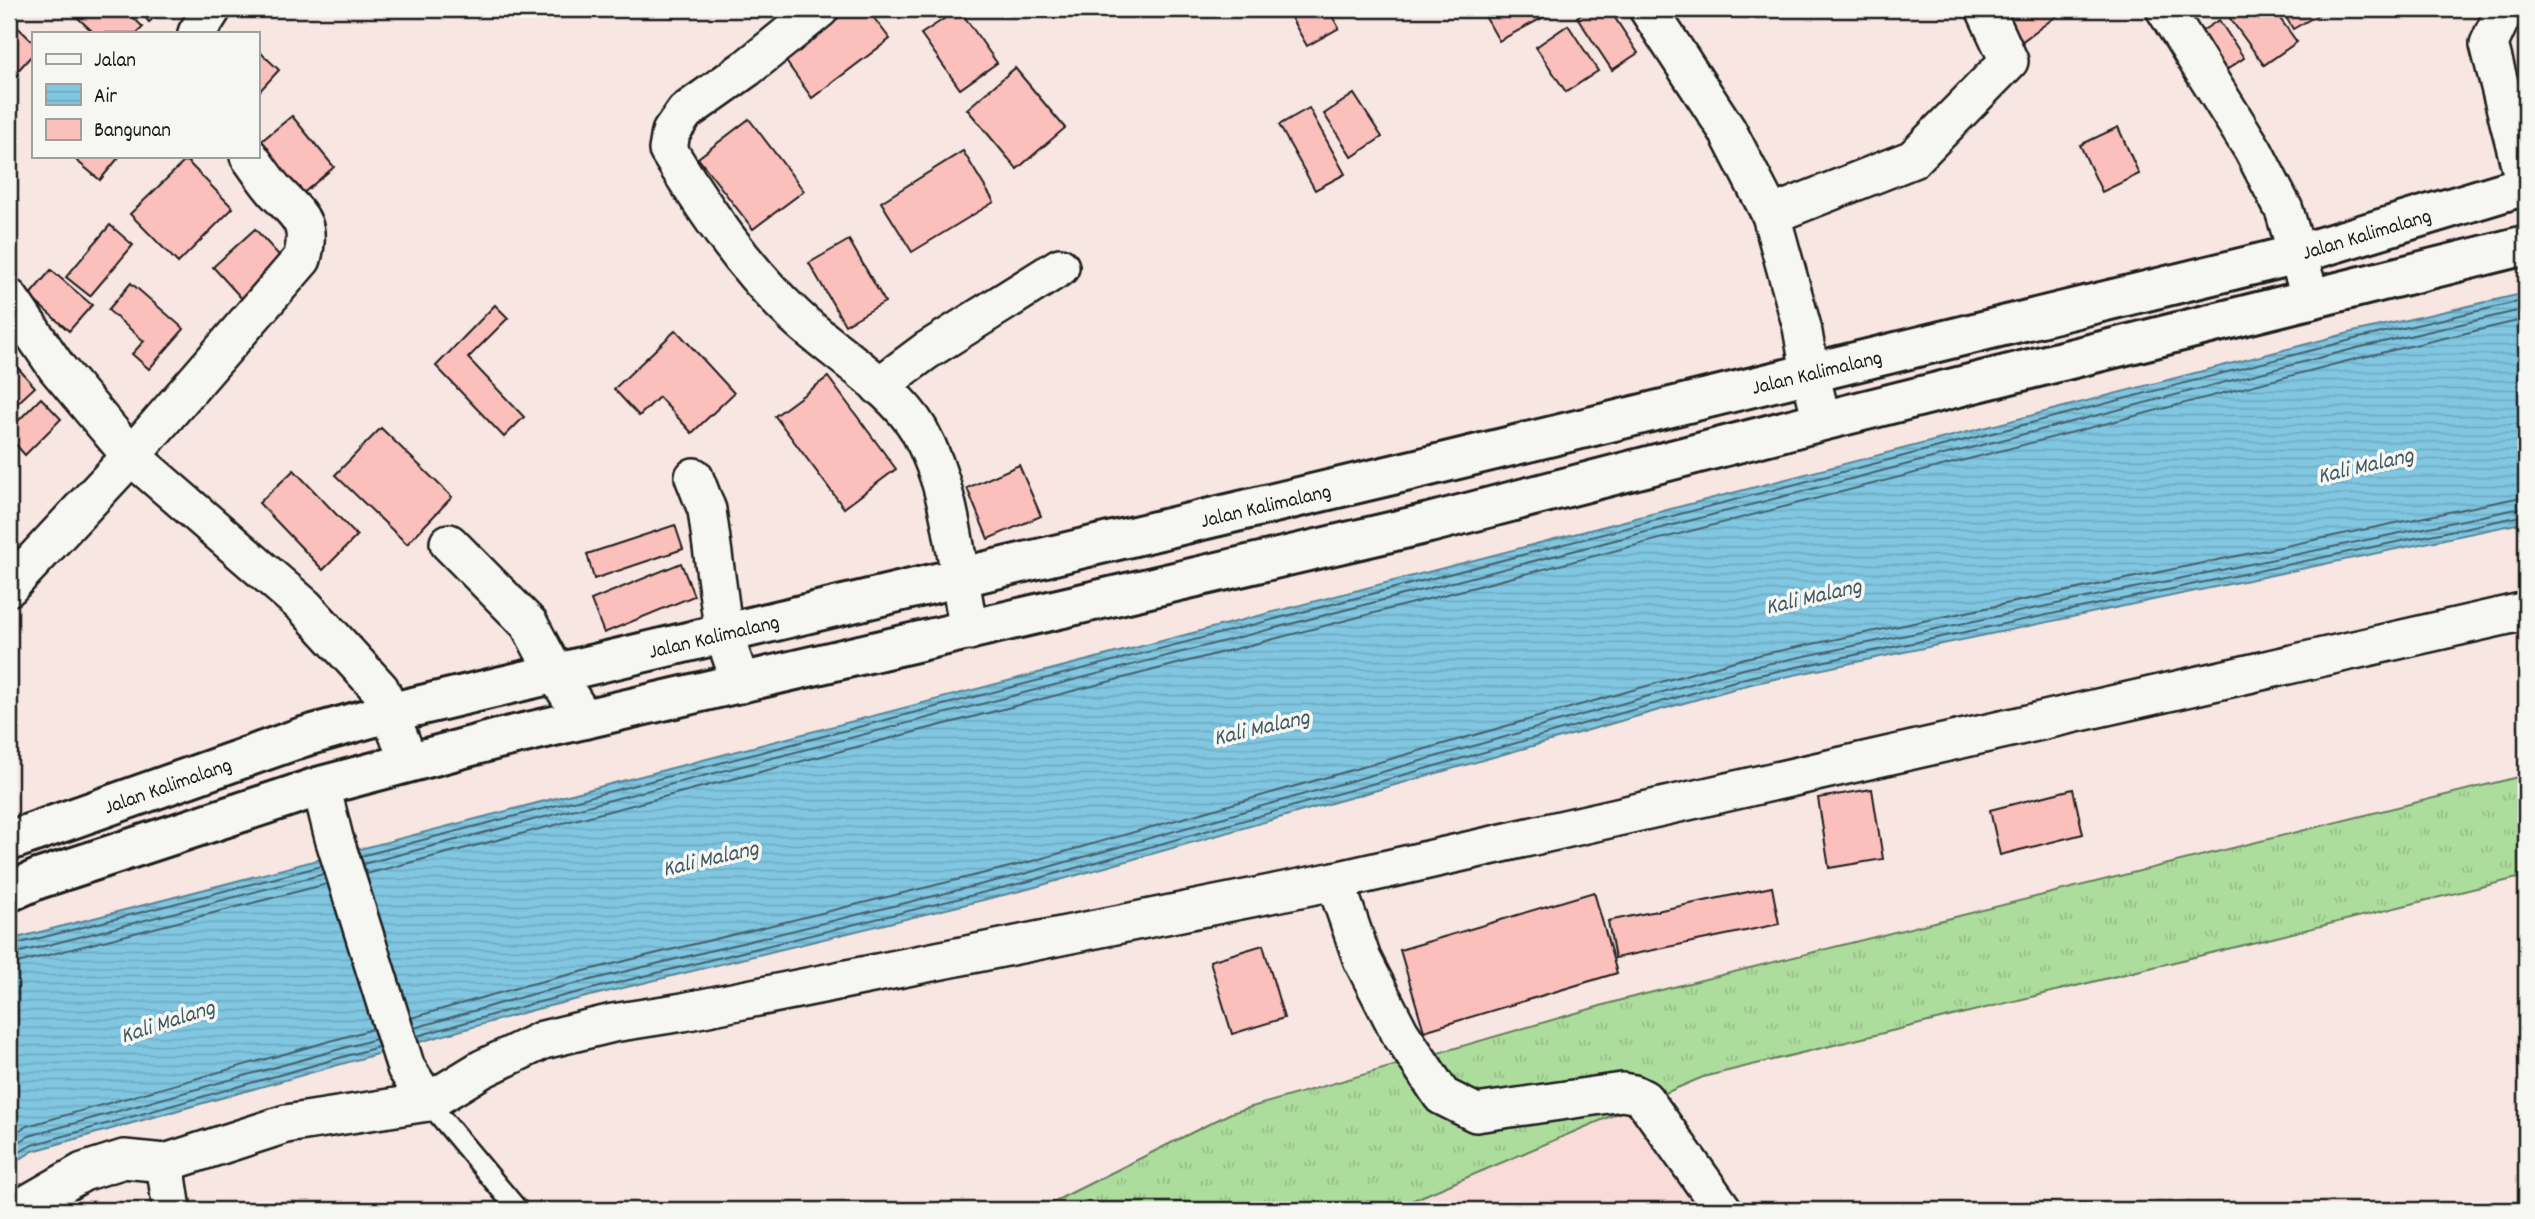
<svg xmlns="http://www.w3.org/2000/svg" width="2535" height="1219" font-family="Dekko,sans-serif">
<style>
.built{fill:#f9dbd7}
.grass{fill:url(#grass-tufts);stroke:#647c5c;stroke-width:2}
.water{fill:url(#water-rules);stroke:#598393;stroke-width:2}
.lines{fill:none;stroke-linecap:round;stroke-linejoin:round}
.shore{stroke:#44606b;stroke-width:2}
.building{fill:#fcc0bc;stroke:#1c1c1c;stroke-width:2}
.lane-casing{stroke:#1c1c1c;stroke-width:24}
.street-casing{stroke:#1c1c1c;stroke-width:42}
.secondary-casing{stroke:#1c1c1c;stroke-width:44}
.lane{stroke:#f6f6f2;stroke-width:19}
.street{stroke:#f6f6f2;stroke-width:37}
.secondary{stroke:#f6f6f2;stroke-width:38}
.labels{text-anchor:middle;stroke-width:7;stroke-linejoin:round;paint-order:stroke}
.street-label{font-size:21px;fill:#1c1c1c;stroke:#f6f6f2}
.water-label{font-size:23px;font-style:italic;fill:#3f5861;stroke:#f6f6f2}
</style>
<defs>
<pattern id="grass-tufts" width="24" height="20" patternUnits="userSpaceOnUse" patternTransform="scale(1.75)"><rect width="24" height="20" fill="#addd9d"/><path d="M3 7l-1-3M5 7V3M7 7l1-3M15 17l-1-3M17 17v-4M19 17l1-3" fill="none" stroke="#94bd87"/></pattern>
<pattern id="water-rules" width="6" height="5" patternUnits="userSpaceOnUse" patternTransform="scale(1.75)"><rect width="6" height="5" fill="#81c7e2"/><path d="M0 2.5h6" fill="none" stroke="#6faac1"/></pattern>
</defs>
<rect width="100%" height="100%" fill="#f8e6e2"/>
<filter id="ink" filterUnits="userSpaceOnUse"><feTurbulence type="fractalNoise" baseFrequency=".0143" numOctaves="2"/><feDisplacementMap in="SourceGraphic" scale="14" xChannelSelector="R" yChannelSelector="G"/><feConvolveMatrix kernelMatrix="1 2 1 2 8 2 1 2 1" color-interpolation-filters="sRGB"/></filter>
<g filter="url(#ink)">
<polygon class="built" points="1637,1106 1701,1210 1390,1210"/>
<polygon class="grass" points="2526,775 2526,876 1703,1077 1390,1210 1037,1210 1231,1113 1621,1000"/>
<polygon class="water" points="2526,293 2526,522 1751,684 1028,889 533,1010 33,1151 9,1166 9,940 2353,332"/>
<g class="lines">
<g class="shore">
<polyline points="361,856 2355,339 2526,300"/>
<polyline points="363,864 2357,348 2526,309"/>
<polyline points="366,874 2359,358 2526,319"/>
<polyline points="9,946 322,866"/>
<polyline points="9,955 324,874"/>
<polyline points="9,965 327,884"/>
<polyline points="411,1018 527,985 1022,864 1745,658 2526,496"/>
<polyline points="414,1028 529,995 1024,874 1747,668 2526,507"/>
<polyline points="417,1036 531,1004 1026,882 1749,677 2526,515"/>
<polyline points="9,1136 27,1126 373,1029"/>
<polyline points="9,1148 29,1136 376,1039"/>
<polyline points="9,1158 32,1145 378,1047"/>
</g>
</g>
<g class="building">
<polygon points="88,9 124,9 143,27 137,33 94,33 78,18"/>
<polygon points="138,9 164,9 149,22"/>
<polygon points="839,9 867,9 890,39 812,98 780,53"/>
<polygon points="959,9 997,63 960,89 921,34"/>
<polygon points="1286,9 1328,9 1339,28 1307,46"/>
<polygon points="1481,9 1559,9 1499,41"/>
<polygon points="1589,9 1609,9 1638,53 1612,70 1577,17"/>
<polygon points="1996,9 2064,9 2065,10 2021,42"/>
<polygon points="2241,9 2273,9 2297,42 2264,65 2229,17"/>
<polygon points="2281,9 2328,9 2293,29"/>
<polygon points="9,19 33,42 33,54 13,76 9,72"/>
<polygon points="2219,20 2244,58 2219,75 2194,36"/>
<polygon points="1568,25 1598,71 1566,92 1536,47"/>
<polygon points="257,49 279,70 257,94"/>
<polygon points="1015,68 1065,128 1017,169 967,109"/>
<polygon points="1354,94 1382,137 1352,157 1324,114"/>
<polygon points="1309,108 1345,174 1315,190 1279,125"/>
<polygon points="292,116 334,167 301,195 259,143"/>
<polygon points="749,119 804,191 753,229 698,158"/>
<polygon points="2118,127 2139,174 2102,192 2080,145"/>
<polygon points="963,151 994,202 912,252 881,202"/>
<polygon points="71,156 120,156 100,180"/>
<polygon points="186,160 233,208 178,263 130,214"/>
<polygon points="110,225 133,245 90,296 66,277"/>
<polygon points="255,229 287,264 245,302 213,267"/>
<polygon points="849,240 885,302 845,325 809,263"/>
<polygon points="51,270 92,305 69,331 29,296"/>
<polygon points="131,283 184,329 149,369 132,354 144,341 108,310"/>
<polygon points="495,305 508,318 468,358 524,417 504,437 436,366"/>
<polygon points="676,330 734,393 692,433 659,397 639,416 614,389"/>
<polygon points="9,358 35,387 9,411"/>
<polygon points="828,377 896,469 844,508 775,416"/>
<polygon points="41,398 61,419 25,455 9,437 9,430"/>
<polygon points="381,428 452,497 407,544 335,475"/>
<polygon points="1019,465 1041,516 988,539 967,488"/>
<polygon points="294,470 357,536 323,570 259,503"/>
<polygon points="675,525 683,549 594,579 587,554"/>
<polygon points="681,563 694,596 604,633 591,600"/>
<polygon points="1872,789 1883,859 1829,868 1818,798"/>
<polygon points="2073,789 2083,834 2000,855 1990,810"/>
<polygon points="1772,887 1779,924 1615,958 1608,921"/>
<polygon points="1594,892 1617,973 1424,1031 1400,950"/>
<polygon points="1263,945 1284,1018 1232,1034 1210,961"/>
</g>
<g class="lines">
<g class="lane-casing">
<polyline id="lane" points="428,1102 518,1210"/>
</g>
<g class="street-casing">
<g id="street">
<path d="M820,9l-73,59 -62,44 -14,20 -3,18c36,58 76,118 126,165 37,36 100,72 125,115 34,61 37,134 50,201"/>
<polyline points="1648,9 1727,130 1771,215 1802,327 1810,373 1822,421"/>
<polyline points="2165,9 2253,150 2284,210 2311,299"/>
<polyline points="2505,9 2489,44 2526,188"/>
<polyline points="197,33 212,9"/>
<polyline points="1771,215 1913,159 2009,61 1985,9"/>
<polyline points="9,298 57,368 131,456 305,607 380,689 409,762"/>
<polyline points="879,386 926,351 1060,267"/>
<polyline points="694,477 707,510 724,635 741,684"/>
<polyline points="449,543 529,624 555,673 584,719"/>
<path d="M9,587l122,-131 171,-197c10,-37 -3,-43 -26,-67 -10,-11 -18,-24 -27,-36"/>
<polyline points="321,786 334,838 406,1068 428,1102"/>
<polyline points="1335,881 1362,959 1400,1033 1442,1096 1476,1113 1622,1092 1634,1094 1644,1099 1723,1210"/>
<polyline points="165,1163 172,1210"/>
<polyline points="17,1210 83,1172 124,1159 165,1163 286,1124 428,1102 482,1069 543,1040 613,1023 683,1012 1335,881 2526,611"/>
</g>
</g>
<g class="secondary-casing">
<g id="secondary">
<path id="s1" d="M9,841l294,-104 85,-24 1025,-243 885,-216 228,-69"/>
<polyline points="9,892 38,879 321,786 498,739 1429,523 1822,421 2526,245"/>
</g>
</g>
<use href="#lane" class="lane"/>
<use href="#street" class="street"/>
<use href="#secondary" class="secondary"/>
</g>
</g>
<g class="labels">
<g class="street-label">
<text dy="7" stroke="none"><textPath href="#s1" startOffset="2436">Jalan Kalimalang</textPath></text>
<text dy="7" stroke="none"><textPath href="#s1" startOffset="1869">Jalan Kalimalang</textPath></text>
<text dy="7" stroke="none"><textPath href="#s1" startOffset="1302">Jalan Kalimalang</textPath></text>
<text dy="7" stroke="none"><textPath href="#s1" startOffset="735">Jalan Kalimalang</textPath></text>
<text dy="7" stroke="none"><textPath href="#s1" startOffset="168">Jalan Kalimalang</textPath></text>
</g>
<g class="water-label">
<text transform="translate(2365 464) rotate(-13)" y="8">Kali Malang</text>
<text transform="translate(1813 595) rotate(-13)" y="8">Kali Malang</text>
<text transform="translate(1261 726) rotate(-13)" y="8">Kali Malang</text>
<text transform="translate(710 857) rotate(-13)" y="8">Kali Malang</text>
<text transform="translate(167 1020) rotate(-18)" y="8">Kali Malang</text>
</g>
</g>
<rect width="2535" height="1219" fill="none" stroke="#f6f6f2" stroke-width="35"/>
<rect x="18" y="18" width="2500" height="1184" fill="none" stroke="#1c1c1c" stroke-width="2.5" filter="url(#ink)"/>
<rect x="32" y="32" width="228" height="126" fill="#f6f6f2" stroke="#9f9f9c" stroke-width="2"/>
<rect x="46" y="54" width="35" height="10" fill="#f6f6f2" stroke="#9f9f9c" stroke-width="2"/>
<text x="94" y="66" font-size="21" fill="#1c1c1c">Jalan</text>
<rect x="46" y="84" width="35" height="21" fill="url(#water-rules)" stroke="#9f9f9c" stroke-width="2"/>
<text x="94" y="102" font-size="21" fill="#1c1c1c">Air</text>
<rect x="46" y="119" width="35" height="21" fill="#fcc0bc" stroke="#9f9f9c" stroke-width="2"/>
<text x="94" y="136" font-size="21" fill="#1c1c1c">Bangunan</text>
</svg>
